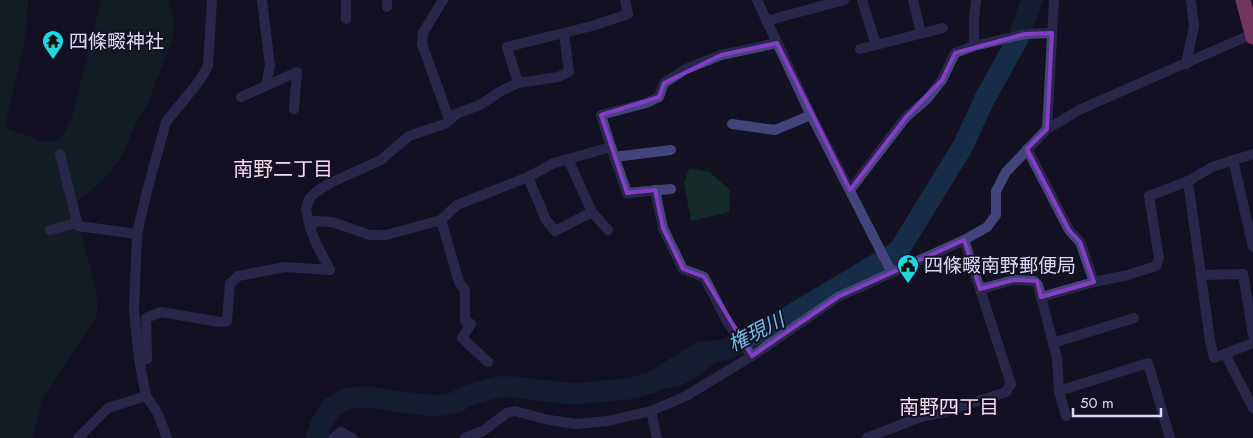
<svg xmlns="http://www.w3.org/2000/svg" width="1253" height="438" font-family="Jost,'Noto Sans JP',sans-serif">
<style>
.green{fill:#152b29}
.water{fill:#172c46}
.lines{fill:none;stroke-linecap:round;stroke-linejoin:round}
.river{stroke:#172c46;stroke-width:21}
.street{stroke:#43447b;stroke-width:10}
.highway{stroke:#e963ac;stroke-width:15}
.marked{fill:none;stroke:#843dc5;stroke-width:4;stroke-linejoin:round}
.labels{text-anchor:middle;stroke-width:4;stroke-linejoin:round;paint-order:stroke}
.poi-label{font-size:19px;fill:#dad8f9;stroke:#131122;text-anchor:start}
.neighbourhood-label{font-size:20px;fill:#fadaf0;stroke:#131122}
.water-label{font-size:20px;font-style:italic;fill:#74bceb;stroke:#131122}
</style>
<rect width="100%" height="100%" fill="#131122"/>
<g class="green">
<polygon points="0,0 28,0 26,35 6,121 8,129 41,141 54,142 62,137 72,118 101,0 169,0 173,18 173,38 146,108 136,123 120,160 99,183 78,201 75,205 98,300 97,315 43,399 32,438 0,438"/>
<polygon points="689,168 709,172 730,190 729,212 691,221 684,183"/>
</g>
<polygon class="water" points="706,347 719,348 723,357 698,376 680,386 653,390 647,380"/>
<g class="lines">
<polyline class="river" points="316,438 321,424 332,407 348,398 369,397 392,401 437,406 458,402 463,397 497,387 514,387 573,394 627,389 651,383 701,352 725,350 774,325 895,253 901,247 963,146 985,98 1018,39 1032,0"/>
<g class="street">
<polyline points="262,0 270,65 266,86"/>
<polyline points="346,0 346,19"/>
<polyline points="443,0 423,33 422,44 449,119"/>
<polyline points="757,0 811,115 891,271"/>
<polyline points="862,0 876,45"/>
<polyline points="913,0 921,33"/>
<polyline points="387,7 387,0"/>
<polyline points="766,21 844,0"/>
<polyline points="974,46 1025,34 1052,33"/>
<polyline points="860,49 943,28"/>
<polyline points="1186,64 1194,26 1191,0"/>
<polyline points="518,83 507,47 592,26 628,14 625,0"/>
<polyline points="241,97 297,72 294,109"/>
<polyline points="732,124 775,130 811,115"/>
<polyline points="1047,129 1054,0"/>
<polyline points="611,147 627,193 671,189"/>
<polyline points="1027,149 1069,230 1080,242 1094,282"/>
<polyline points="60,154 78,226 137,234"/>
<polyline points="614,157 671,150"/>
<polyline points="568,159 592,212 608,230"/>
<polyline points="1233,160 1253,247"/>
<polyline points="528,177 546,220 555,231 592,212"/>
<polyline points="1188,181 1210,341 1214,358 1253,343"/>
<polyline points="655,190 663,228 683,269 704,277 728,323 752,356"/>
<polyline points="850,190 906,117 927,99 942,80 955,53 974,46 974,19 976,0"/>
<polyline points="441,220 459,282 465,290 465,321 471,324 462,338 488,362"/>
<polyline points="310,228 306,209 309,199 316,192 328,184 381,160 409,136 445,124 456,114 482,104 501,91 518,83 558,77 569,72 564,33"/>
<polyline points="50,230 76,223"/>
<polyline points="330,270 316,243 310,228 315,221 332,222 370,235 386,235 441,220 457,205 528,177 554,163 611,147 601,115 646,103 659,97 664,83 686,69 721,55 777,43"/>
<polyline points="1201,275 1243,274 1253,335"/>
<polyline points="980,289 1014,280 1034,281 1038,285 1057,358 1059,391 1066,416"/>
<polyline points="1041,297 1094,282 1128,275 1156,266 1159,258 1149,196 1188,181 1212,167 1253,154"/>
<polyline points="1053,343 1134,318"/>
<polyline points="1225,354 1253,408"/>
<polyline points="139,360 147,359 146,318 161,312 220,322 227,321 230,284 238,276 285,267 330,270"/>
<polyline points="1059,391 1148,363 1170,438"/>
<polyline points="651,411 657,438"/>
<polyline points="78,438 108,408 146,396"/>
<polyline points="167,438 157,412 146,396 139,360 134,310 137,234 147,191 166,122 200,80 208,66 212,0"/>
<polyline points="333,438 341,432 352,438"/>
<polyline points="465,438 483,431 507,413 515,411 549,420 576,424 608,421 651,411 686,396 752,356 838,297 964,240 987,227 996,215 996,191 1006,172 1047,129 1081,109 1252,34"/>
<polyline points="867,438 923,416 941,413 1006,392 1011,384 964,240"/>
</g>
<polyline class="highway" points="1243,0 1253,37"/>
</g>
<path d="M0 0H1253V438H0ZM1052,33l-5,96 -20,20 42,81 11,12 14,40 -53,15 -4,-16 -23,-1 -34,9 -16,-49 -126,57 -86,59 -48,-79 -21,-8 -20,-41 -8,-38 -28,3 -26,-78 58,-18 5,-14 57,-28 56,-12 73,147 56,-73 36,-37 13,-27 70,-19z" fill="#131122" fill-opacity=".55" fill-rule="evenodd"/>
<path class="marked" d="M1052,33l-5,96 -20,20 42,81 11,12 14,40 -53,15 -4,-16 -23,-1 -34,9 -16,-49 -126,57 -86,59 -48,-79 -21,-8 -20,-41 -8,-38 -28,3 -26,-78 58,-18 5,-14 57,-28 56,-12 73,147 56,-73 36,-37 13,-27 70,-19z"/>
<defs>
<g id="temple-pin" transform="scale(1.125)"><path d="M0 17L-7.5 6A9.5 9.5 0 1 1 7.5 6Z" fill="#1fd7de" stroke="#131122"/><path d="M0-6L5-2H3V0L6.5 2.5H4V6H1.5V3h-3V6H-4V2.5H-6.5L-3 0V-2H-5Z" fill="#111"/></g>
<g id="civic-pin" transform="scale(1.125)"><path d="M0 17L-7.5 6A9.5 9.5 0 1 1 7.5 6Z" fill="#1fd7de" stroke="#131122"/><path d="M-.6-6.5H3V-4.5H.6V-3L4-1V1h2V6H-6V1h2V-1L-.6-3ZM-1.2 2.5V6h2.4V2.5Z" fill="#111"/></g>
</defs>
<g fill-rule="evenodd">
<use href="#temple-pin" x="53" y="41"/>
<use href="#civic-pin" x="908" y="265"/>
</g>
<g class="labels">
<g class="poi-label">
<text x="69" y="48">四條畷神社</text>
<text x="924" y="272">四條畷南野郵便局</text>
</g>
<g class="neighbourhood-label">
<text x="283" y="176">南野二丁目</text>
<text x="949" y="414">南野四丁目</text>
</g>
<g class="water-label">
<text transform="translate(756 332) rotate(-27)" y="7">権現川</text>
</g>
</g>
<path d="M1073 408v8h88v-8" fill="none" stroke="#dad8f9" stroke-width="2.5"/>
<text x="1080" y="408" font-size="15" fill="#dad8f9" stroke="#131122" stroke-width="4" paint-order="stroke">50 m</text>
</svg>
